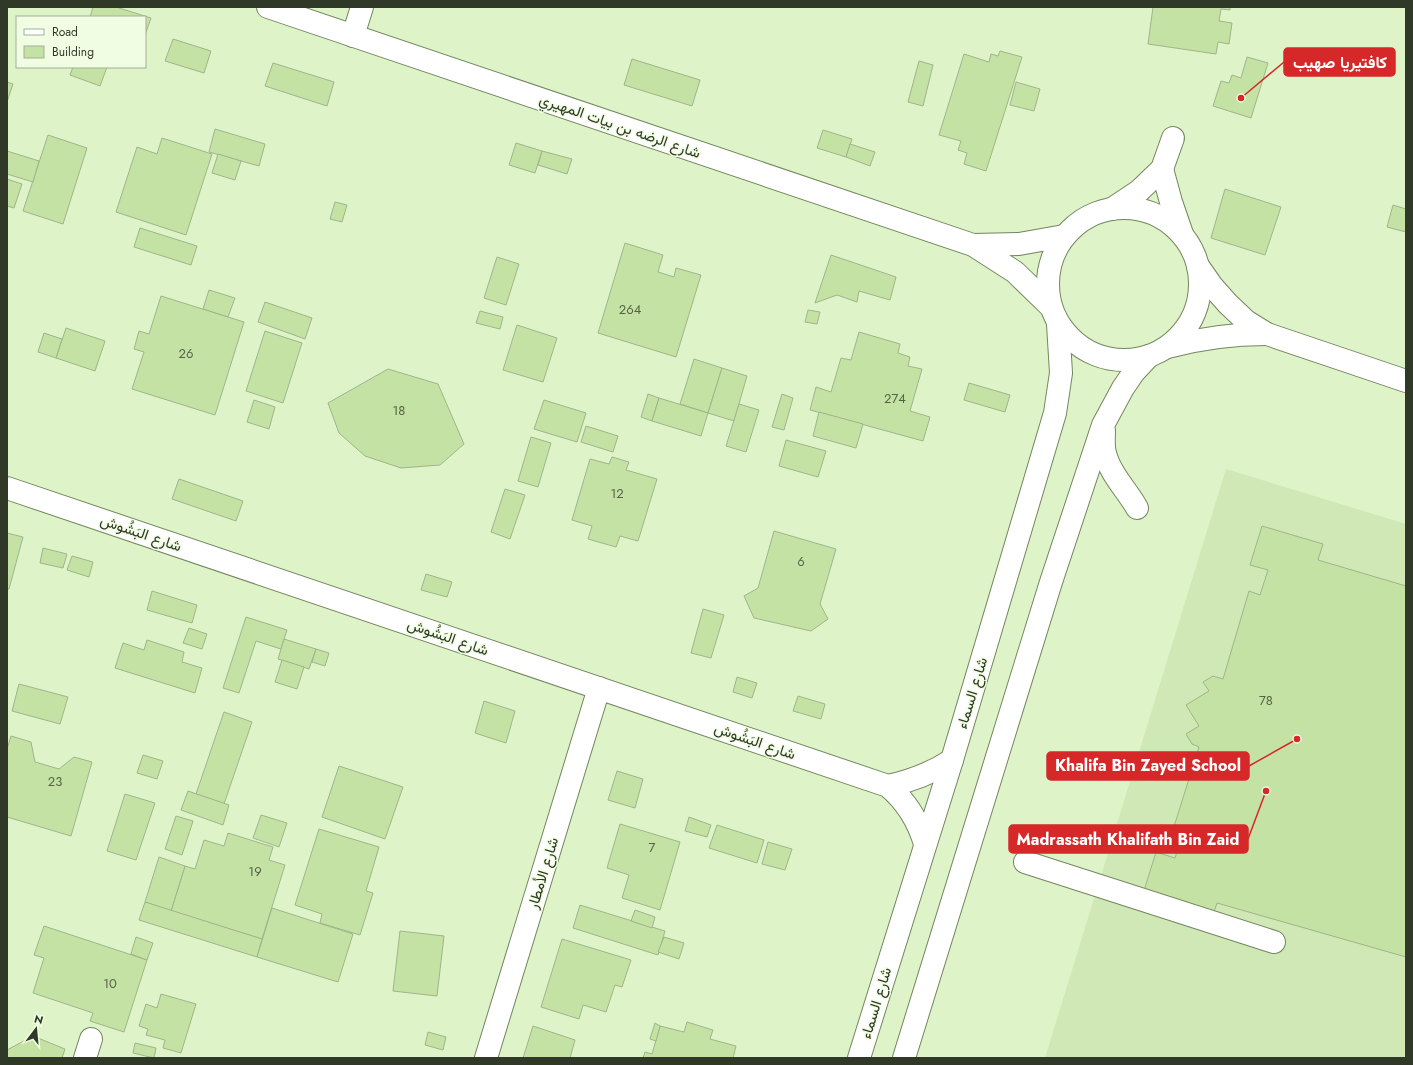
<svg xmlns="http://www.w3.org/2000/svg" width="1413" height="1065" font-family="Jost,Vazirmatn,sans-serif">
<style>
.built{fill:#d0e8b5}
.building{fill:#c5e2a5;stroke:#a0b48a}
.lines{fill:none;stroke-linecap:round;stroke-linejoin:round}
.minor-casing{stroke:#73865e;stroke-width:24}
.minor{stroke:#fff;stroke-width:22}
.labels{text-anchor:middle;stroke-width:3;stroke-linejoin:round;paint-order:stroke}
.number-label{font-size:13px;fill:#556346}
.street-label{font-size:15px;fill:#303927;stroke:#f0fde3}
.leader{fill:none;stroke:#d62828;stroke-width:1.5}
.callout-dot{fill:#d62828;stroke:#f0fde3;stroke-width:1.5}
.callout{fill:#d62828;stroke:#d62828;stroke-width:1.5}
.callout-label{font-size:16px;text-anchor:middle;font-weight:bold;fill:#fff}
</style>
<rect width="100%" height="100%" fill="#def3c7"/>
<polygon class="built" points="1226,469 1406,524 1406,1058 1045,1058"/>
<g class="building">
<polygon points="93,7 116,7 151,18 145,35 145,17 90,17"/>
<polygon points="1153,7 1230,7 1230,10 1221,9 1219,21 1232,23 1229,44 1218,42 1216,54 1148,44"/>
<polygon points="173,39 211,51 204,73 165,61"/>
<polygon points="1000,51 1022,57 986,171 964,164 967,153 958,150 961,141 939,135 964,54 989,62 991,54 998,56"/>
<polygon points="1247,57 1268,63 1251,118 1213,106 1221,81 1229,83 1232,75 1241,78"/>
<polygon points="632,59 700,80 692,106 624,85"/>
<polygon points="919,61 933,65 923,106 908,102"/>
<polygon points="273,63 334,82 327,106 265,86"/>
<polygon points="73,67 107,67 100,86 70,75"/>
<polygon points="7,82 13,84 7,102"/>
<polygon points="1016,82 1040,89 1034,111 1010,105"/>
<polygon points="215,129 265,144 259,166 209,152"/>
<polygon points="823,130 852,139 846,157 817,148"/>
<polygon points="48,135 87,148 63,224 23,211"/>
<polygon points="162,138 212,154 186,235 116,212 137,147 157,154"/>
<polygon points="516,143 542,151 535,173 509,165"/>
<polygon points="850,144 875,152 870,166 846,157"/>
<polygon points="7,151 39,161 33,182 7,174"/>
<polygon points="542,151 572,159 567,174 538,165"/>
<polygon points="218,154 241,161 235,180 212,173"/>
<polygon points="7,179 22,184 14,208 7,206"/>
<polygon points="1225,189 1281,207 1265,255 1211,238"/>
<polygon points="335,202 347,205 342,222 330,219"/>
<polygon points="1393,205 1406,209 1406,232 1387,227"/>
<polygon points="140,228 197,246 191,265 134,247"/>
<polygon points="625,243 663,255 658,272 674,277 676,268 701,275 676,357 598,333"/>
<polygon points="831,255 896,277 890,300 859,291 857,302 837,295 815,303"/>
<polygon points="497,257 519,264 506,305 484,298"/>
<polygon points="209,290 235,298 228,317 203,309"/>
<polygon points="161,296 244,322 215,415 132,389 144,352 134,349 139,331 149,334"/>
<polygon points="265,302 312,318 305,339 258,322"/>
<polygon points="808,310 820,312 817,324 805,322"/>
<polygon points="480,311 503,317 500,329 476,323"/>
<polygon points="517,325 557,338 543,382 503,370"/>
<polygon points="66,328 105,341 95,371 56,358"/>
<polygon points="265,331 302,343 283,403 246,391"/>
<polygon points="859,332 900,344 898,353 910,357 908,366 922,369 910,411 930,417 923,441 810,410 816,387 831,392 841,358 851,360"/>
<polygon points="44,333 62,339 56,358 38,352"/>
<polygon points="694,359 722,368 708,413 680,404"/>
<polygon points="722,368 747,376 734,421 708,413"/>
<polygon points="388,369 438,384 464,444 440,465 401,468 365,456 339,433 328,403"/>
<polygon points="969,383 1010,395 1005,412 964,400"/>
<polygon points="648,394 659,398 652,421 641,417"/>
<polygon points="782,394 793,398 784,430 772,427"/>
<polygon points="659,398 708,413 701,436 652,421"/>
<polygon points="254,400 275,407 269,429 247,422"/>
<polygon points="544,400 586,413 577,442 534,429"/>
<polygon points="739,404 759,410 746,452 726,446"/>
<polygon points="819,412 863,424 856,448 813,436"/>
<polygon points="586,426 618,436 613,452 581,442"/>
<polygon points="531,437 551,443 538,487 518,481"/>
<polygon points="786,440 826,451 818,477 779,466"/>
<polygon points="612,457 629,462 626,470 657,479 638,541 620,536 616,547 588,539 592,526 572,520 590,459 609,464"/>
<polygon points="179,479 243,501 236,521 172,499"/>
<polygon points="505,489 525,495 510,539 491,532"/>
<polygon points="1262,526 1323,544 1318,560 1406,586 1406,957 1217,903 1213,915 1143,894 1156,852 1175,858 1182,837 1172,833 1199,747 1192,744 1186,734 1199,726 1186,705 1209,691 1203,682 1213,676 1223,679 1249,591 1260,595 1268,570 1250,565"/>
<polygon points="774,531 836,549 820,604 828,619 811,631 754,618 744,596 758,588"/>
<polygon points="7,533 23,537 9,589 7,589"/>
<polygon points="43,548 67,554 63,568 40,563"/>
<polygon points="72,556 93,562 89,577 67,570"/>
<polygon points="426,574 452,582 447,597 421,590"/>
<polygon points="152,591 197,605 192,623 147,610"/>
<polygon points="703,609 724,615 711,658 691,653"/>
<polygon points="246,617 287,630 281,649 256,641 239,693 223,688"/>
<polygon points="189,628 207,634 202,649 183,643"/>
<polygon points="284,639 316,649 309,669 278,659"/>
<polygon points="147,640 184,652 182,662 202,668 195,693 115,668 123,643 144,650"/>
<polygon points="316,649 329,653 325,666 312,662"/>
<polygon points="282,660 304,667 297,689 275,682"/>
<polygon points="737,677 757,683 752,698 733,692"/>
<polygon points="19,684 68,697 60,724 12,711"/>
<polygon points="798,696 825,704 821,719 793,711"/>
<polygon points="484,701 515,711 506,743 475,733"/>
<polygon points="224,712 252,722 224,804 196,794"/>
<polygon points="11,736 31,742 35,762 59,769 74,757 92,762 71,836 7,817 7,749"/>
<polygon points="143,755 163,761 157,779 137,773"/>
<polygon points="339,766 403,787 385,839 322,817"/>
<polygon points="617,771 643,779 635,808 608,800"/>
<polygon points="188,791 229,805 223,825 181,810"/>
<polygon points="125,794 155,803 136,860 107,851"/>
<polygon points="261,815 287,823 279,847 253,838"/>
<polygon points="176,816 193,821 182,855 165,849"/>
<polygon points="689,817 711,825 707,837 685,831"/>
<polygon points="620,824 680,842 660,910 622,898 629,875 607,868"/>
<polygon points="717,825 764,840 757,863 709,848"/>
<polygon points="319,829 379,847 366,891 373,893 360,935 320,923 322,914 295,905"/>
<polygon points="228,833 273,847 269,860 285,865 262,939 171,911 185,866 195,869 204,840 224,846"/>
<polygon points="768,842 792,849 785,870 762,864"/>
<polygon points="159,857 185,866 171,911 145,902"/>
<polygon points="145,902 262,939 257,957 139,920"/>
<polygon points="580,905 665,931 658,955 573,928"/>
<polygon points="272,908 353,934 338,982 257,957"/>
<polygon points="635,910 655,917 652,928 631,921"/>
<polygon points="44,926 147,960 124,1032 90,1021 93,1013 33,993 44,958 34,955"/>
<polygon points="400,931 444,936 437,996 393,991"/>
<polygon points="136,937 153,943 147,960 131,954"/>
<polygon points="664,937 684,943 679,959 658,952"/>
<polygon points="562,939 631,960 622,987 615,985 606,1012 583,1005 579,1019 541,1007"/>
<polygon points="161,994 196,1004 181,1053 163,1048 165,1040 146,1035 148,1029 139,1026 146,1004 157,1008"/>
<polygon points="687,1022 713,1030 710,1039 736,1046 733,1058 643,1058 645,1052 652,1054 660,1026 684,1032"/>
<polygon points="655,1023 660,1026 656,1041 650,1039"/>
<polygon points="533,1026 575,1040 570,1058 523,1058"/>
<polygon points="428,1032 446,1037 443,1050 425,1045"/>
<polygon points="33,1036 65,1049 62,1058 7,1058 7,1050"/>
<polygon points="135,1043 156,1048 154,1058 133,1053"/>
</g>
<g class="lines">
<g class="minor-casing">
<g id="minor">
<polyline points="268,7 973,245 1015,272 1050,306"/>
<polyline points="353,36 362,7"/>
<polyline points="1162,169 1171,202 1182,234"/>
<circle cx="1124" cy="284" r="76"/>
<polyline points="1112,209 1139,191 1162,169 1173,138"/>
<polyline points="973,245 1019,244 1064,236"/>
<polyline points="1198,266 1212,286 1228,304 1246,321 1267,334 1406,381"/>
<path d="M1168,347c33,-9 65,-13 99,-13"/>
<path d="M1104,431c0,7 -1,15 1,22 5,21 22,37 32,55"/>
<path d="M7,488l881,298c19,16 30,34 37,58"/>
<path d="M888,786c23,-5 44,-13 64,-26"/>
<polyline points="1025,862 1274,942"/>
<polyline points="85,1058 91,1039"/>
<polyline points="486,1058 599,688"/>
<polyline points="859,1058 952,760 1055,413 1061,373 1058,324"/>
<polyline points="904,1058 1051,582 1103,425 1123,388 1134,372 1149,356"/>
</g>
</g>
<use href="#minor" class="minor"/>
</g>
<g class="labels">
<g class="number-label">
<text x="630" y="314">264</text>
<text x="186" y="358">26</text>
<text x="895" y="403">274</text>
<text x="399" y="415">18</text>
<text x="617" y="498">12</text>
<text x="801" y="566">6</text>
<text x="1266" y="705">78</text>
<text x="55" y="786">23</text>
<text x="652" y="852">7</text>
<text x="255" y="876">19</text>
<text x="110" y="988">10</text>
</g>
<g class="street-label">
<text transform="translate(620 126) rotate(19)" y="5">شارع الرضه بن بيات المهيري</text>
<text transform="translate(141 533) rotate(19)" y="5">شارع البَشُوش</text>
<text transform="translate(448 637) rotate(19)" y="5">شارع البَشُوش</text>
<text transform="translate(972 693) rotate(-73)" y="5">شارع السماء</text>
<text transform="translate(755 741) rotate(19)" y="5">شارع البَشُوش</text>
<text transform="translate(543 873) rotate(-73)" y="5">شارع الأمطار</text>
<text transform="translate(876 1003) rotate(-73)" y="5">شارع السماء</text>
</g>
</g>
<path class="leader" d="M1241 98L1284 62M1297 739L1249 766M1266 791L1248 839"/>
<g class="callout-dot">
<circle cx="1241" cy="98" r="4"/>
<circle cx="1297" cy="739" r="4"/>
<circle cx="1266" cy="791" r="4"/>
</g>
<g class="callout">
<rect x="1284" y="48" width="111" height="28" rx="4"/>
<rect x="1047" y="752" width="202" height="28" rx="4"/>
<rect x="1009" y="825" width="239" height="28" rx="4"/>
</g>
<g class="callout-label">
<text x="1340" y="68">كافتيريا صهيب</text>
<text x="1148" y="771">Khalifa Bin Zayed School</text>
<text x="1128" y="845">Madrassath Khalifath Bin Zaid</text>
</g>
<rect width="1413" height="1065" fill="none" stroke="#303927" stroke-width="16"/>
<rect x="16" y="16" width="130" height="52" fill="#f0fde3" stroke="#a3af98"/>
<rect x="24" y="29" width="20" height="6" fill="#ffffff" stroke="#a3af98"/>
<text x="52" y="36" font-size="12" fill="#303927">Road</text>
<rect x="24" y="46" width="20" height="12" fill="#c5e2a5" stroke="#a3af98"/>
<text x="52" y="56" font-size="12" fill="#303927">Building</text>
<g transform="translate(36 1029) rotate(16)" stroke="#f0fde3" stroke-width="3" paint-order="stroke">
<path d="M0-3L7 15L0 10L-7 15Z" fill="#303927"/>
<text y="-6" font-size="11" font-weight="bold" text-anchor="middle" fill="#303927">N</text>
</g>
</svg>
